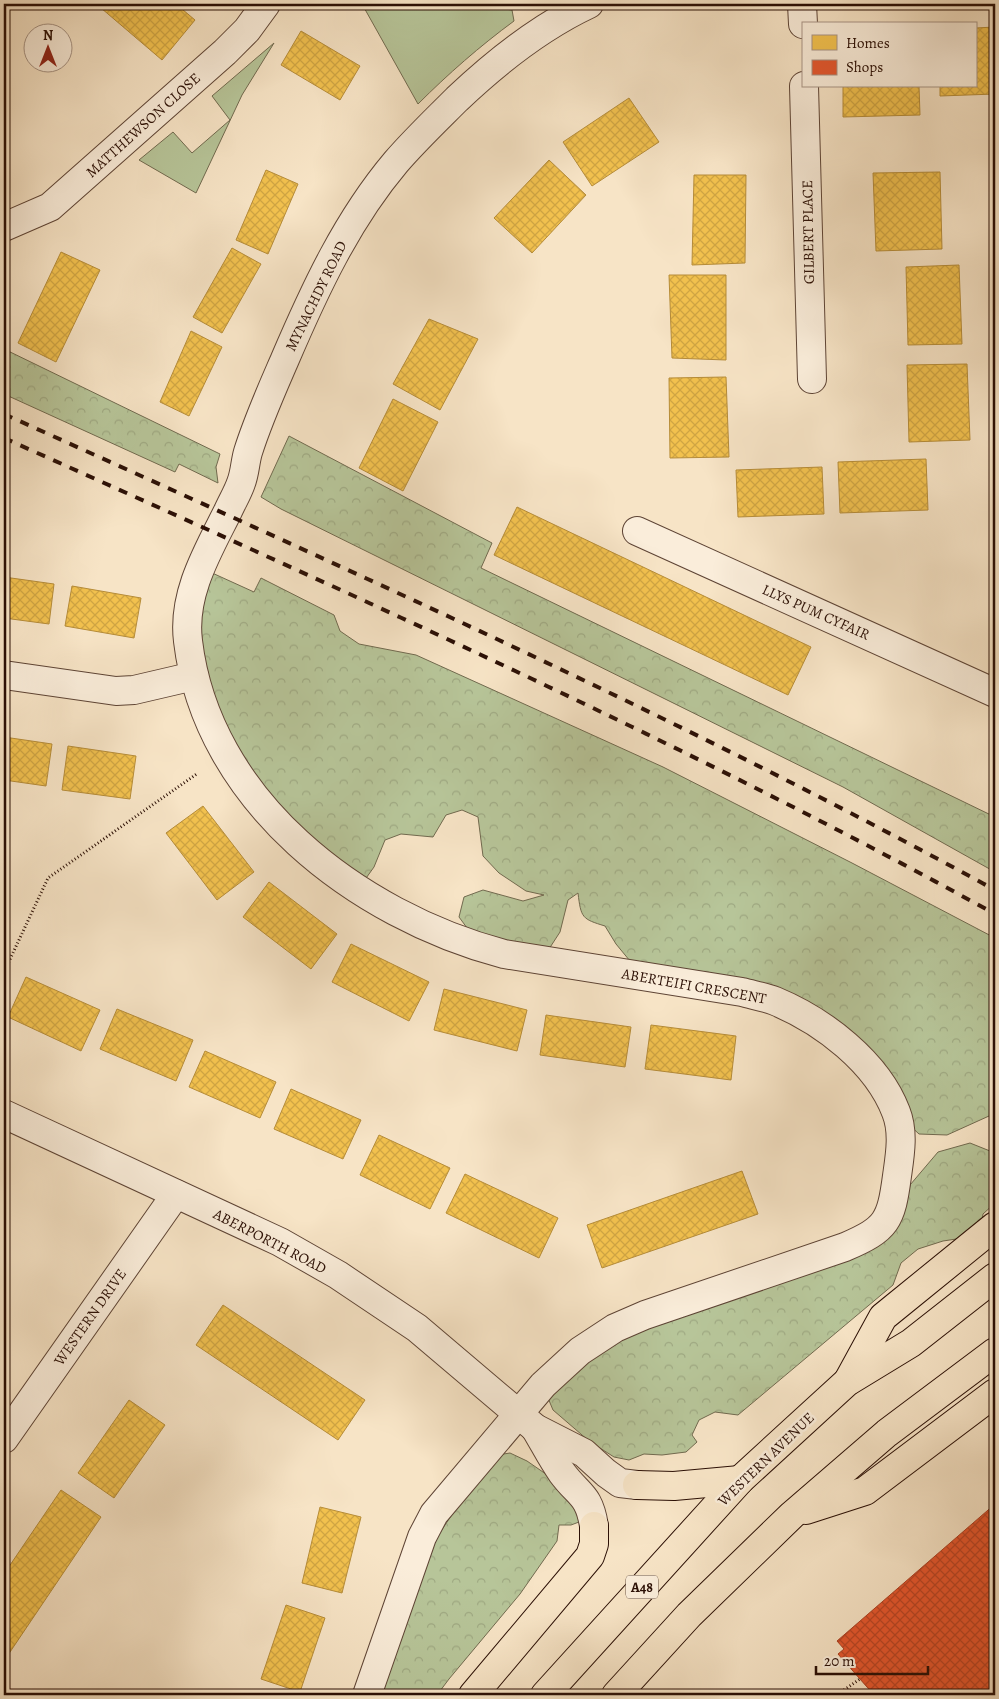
<svg xmlns="http://www.w3.org/2000/svg" width="999" height="1699" font-family="Alegreya,serif">
<style>
.green{fill:#b7c599;stroke:#716a4f}
.forest{fill:url(#forest-crowns);stroke:#716a4f}
.homes{fill:url(#homes-cross-hatch);stroke:#b68c38}
.shops{fill:url(#shops-cross-hatch);stroke:#ac4122}
.lines{fill:none;stroke-linecap:round;stroke-linejoin:round}
.minor-casing{stroke:#5e4435;stroke-width:30}
.trunk-casing{stroke:#2b0f05;stroke-width:30}
.path{stroke:#2b0f05;stroke-width:3;stroke-dasharray:1 2.5;stroke-linecap:butt}
.minor{stroke:#faedda;stroke-width:28}
.trunk{stroke:#f7e4c6;stroke-width:28}
.rail{stroke:#2b0f05;stroke-width:4;stroke-dasharray:9 9;stroke-linecap:butt}
.labels{text-anchor:middle;stroke-width:5;stroke-linejoin:round;paint-order:stroke}
.shield{fill:#faedda;stroke:#695245;stroke-width:1}
.shield-label{font-size:14px;font-weight:bold;fill:#2b0f05}
.street-label{font-size:15px;fill:#2b0f05;stroke:#faedda}
</style>
<defs>
<pattern id="forest-crowns" width="20" height="18" patternUnits="userSpaceOnUse" patternTransform="scale(1.25)"><rect width="20" height="18" fill="#b7c599"/><path d="M2 6a3 3 0 1 1 6 0M12 15a3 3 0 1 1 6 0" fill="none" stroke="#9ea882"/></pattern>
<pattern id="homes-cross-hatch" width="8" height="8" patternUnits="userSpaceOnUse" patternTransform="scale(1.25)"><rect width="8" height="8" fill="#f2c14e"/><path d="M0 0l8 8M0 8l8-8" fill="none" stroke="#d0a543"/></pattern>
<pattern id="shops-cross-hatch" width="8" height="8" patternUnits="userSpaceOnUse" patternTransform="scale(1.25)"><rect width="8" height="8" fill="#e4572e"/><path d="M0 0l8 8M0 8l8-8" fill="none" stroke="#b94625"/></pattern>
</defs>
<rect width="100%" height="100%" fill="#f7e4c6"/>
<filter id="stains"><feTurbulence type="fractalNoise" baseFrequency=".004" numOctaves="4"/><feColorMatrix values="0 0 0 0 .2 0 0 0 0 .09 0 0 0 0 .02 0 0 0 .5 -.17"/></filter>
<radialGradient id="worn" r=".72"><stop offset=".6" stop-color="#630" stop-opacity="0"/><stop offset="1" stop-color="#630" stop-opacity=".3"/></radialGradient>
<g class="green">
<path d="M362,4h106l44,6 2,11c-34,25 -66,53 -96,83z"/>
<polygon points="274,43 242,95 196,193 139,160 173,132 192,153 230,120 212,96"/>
</g>
<g class="forest">
<polygon points="4,349 220,454 216,467 218,483 179,464 175,472 4,394"/>
<polygon points="289,436 492,543 481,568 995,817 995,872 843,787 281,509 261,497"/>
<path d="M210,572l44,20 7,-14 73,37 6,16 19,13 57,11 247,112 189,96 143,75v182l-6,-4 -42,19 -28,-1 -13,-12 -47,-76 -229,-85 -14,-17 -11,-18c-23,-7 -24,-8 -27,-33l-10,7 -8,32 -11,17 -19,5 -60,-22 -11,-15 5,-20 19,-7 40,11 21,-6 -18,-4 -27,-18 -16,-17 -5,-39 -16,-7 -16,5 -13,22 -32,-3 -16,6 -11,27 -10,14 -36,-23 -80,-87 -22,-38 -24,-72 -1,-58z"/>
<polygon points="970,1143 995,1153 995,1203 983,1214 981,1226 963,1238 943,1241 918,1249 901,1263 893,1285 738,1415 715,1412 699,1420 692,1435 697,1442 686,1452 662,1455 644,1454 629,1460 614,1457 589,1441 553,1410 548,1398 581,1359 647,1328 695,1310 907,1201 910,1185 938,1152"/>
<polygon points="510,1453 527,1461 556,1481 577,1507 579,1522 571,1525 559,1525 557,1541 520,1594 449,1679 437,1695 375,1695 435,1540 491,1456"/>
</g>
<g class="homes">
<polygon points="105,4 176,4 195,20 162,60 101,8"/>
<polygon points="995,27 995,94 940,96 940,86 975,86 975,28"/>
<polygon points="301,31 360,66 340,100 281,65"/>
<polygon points="843,86 919,86 920,115 843,117"/>
<polygon points="629,98 659,142 592,186 563,142"/>
<polygon points="549,160 586,195 532,253 494,218"/>
<polygon points="266,170 298,184 268,254 236,240"/>
<polygon points="940,172 942,249 876,251 873,173"/>
<polygon points="694,175 746,175 745,263 692,265"/>
<polygon points="232,248 261,264 222,333 193,317"/>
<polygon points="61,252 100,270 56,362 18,343"/>
<polygon points="959,265 962,344 908,345 906,267"/>
<polygon points="669,275 726,275 726,360 672,358"/>
<polygon points="429,319 478,339 440,410 393,384"/>
<polygon points="191,331 222,347 189,416 160,402"/>
<polygon points="967,364 970,440 909,442 907,365"/>
<polygon points="726,377 729,457 670,458 669,378"/>
<polygon points="393,399 438,422 403,491 359,468"/>
<polygon points="926,459 928,510 840,513 838,462"/>
<polygon points="822,467 824,514 738,517 736,470"/>
<polygon points="517,507 811,647 788,695 494,555"/>
<polygon points="4,577 54,584 49,624 4,618"/>
<polygon points="72,586 141,598 134,638 65,626"/>
<polygon points="4,737 52,744 46,786 4,780"/>
<polygon points="68,746 136,756 130,799 62,790"/>
<polygon points="203,806 254,872 217,900 166,833"/>
<polygon points="269,882 337,934 311,969 243,917"/>
<polygon points="351,944 429,982 409,1021 332,982"/>
<polygon points="26,977 100,1010 81,1051 8,1017"/>
<polygon points="444,989 527,1010 517,1051 434,1030"/>
<polygon points="117,1009 193,1040 176,1081 100,1049"/>
<polygon points="546,1015 631,1027 625,1067 540,1055"/>
<polygon points="651,1025 736,1036 731,1080 645,1069"/>
<polygon points="205,1051 276,1082 260,1118 189,1087"/>
<polygon points="291,1089 361,1120 343,1159 274,1129"/>
<polygon points="379,1135 450,1168 430,1209 360,1175"/>
<polygon points="742,1171 758,1214 602,1268 587,1225"/>
<polygon points="465,1174 558,1218 539,1258 446,1213"/>
<polygon points="223,1305 365,1400 338,1440 196,1345"/>
<polygon points="129,1400 165,1425 114,1498 78,1473"/>
<polygon points="61,1490 101,1517 8,1655 4,1652 4,1574"/>
<polygon points="320,1507 361,1517 342,1593 302,1583"/>
<polygon points="286,1605 325,1618 300,1692 261,1679"/>
</g>
<polygon class="shops" points="995,1504 995,1695 874,1695 838,1654 844,1649 837,1641"/>
<g class="lines">
<g class="minor-casing">
<g id="minor">
<polyline points="802,4 803,24"/>
<polyline points="804,86 812,379"/>
<polyline points="4,227 50,207 225,52 247,30 266,4"/>
<polyline points="637,531 995,693"/>
<polyline points="4,675 116,691 134,690 194,676"/>
<polyline points="4,1114 280,1242 338,1275 417,1328 535,1428 584,1453 606,1473 620,1483 637,1485"/>
<path d="M535,1428c9,15 17,31 27,45 17,23 27,21 32,53"/>
<polyline points="4,1439 176,1194"/>
<path d="M367,1695l55,-158 12,-23 109,-129 37,-34 35,-23 30,-13 200,-68c42,-18 46,-26 52,-71 3,-21 7,-44 -1,-64 -19,-50 -73,-91 -121,-111 -10,-4 -22,-6 -33,-9l-238,-38c-147,-39 -297,-153 -316,-313 -6,-47 20,-90 40,-130 4,-9 10,-19 13,-28 4,-10 4,-21 7,-31 10,-32 24,-63 37,-93 30,-70 62,-139 111,-197 19,-22 40,-42 61,-63 39,-37 83,-72 132,-95"/>
</g>
</g>
<g class="trunk-casing">
<g id="trunk">
<polyline points="848,1381 883,1317 995,1226"/>
<polyline points="637,1485 674,1486 740,1480"/>
<polyline points="806,1510 865,1491 995,1393"/>
<polyline points="473,1695 590,1556 594,1544 594,1526"/>
<polyline points="545,1695 740,1480 847,1382 911,1343 995,1277"/>
<polyline points="616,1695 689,1615 792,1515 887,1433 995,1352"/>
</g>
</g>
<g class="path">
<polyline points="4,972 48,878 198,773"/>
<polyline points="844,1690 860,1679"/>
</g>
<use href="#minor" class="minor"/>
<use href="#trunk" class="trunk"/>
<g class="rail">
<path d="M4,414c334,151 670,300 991,476"/>
<path d="M4,438c334,150 670,299 991,476"/>
</g>
</g>
<g class="labels">
<rect class="shield" x="626" y="1575.5" width="32" height="23" rx="4"/>
<g class="shield-label">
<text x="642" y="1592">A48</text>
</g>
<g class="street-label">
<text transform="translate(143 125) rotate(-42)" y="5">MATTHEWSON CLOSE</text>
<text transform="translate(808 232) rotate(-91)" y="5">GILBERT PLACE</text>
<text transform="translate(316 296) rotate(-64)" y="5">MYNACHDY ROAD</text>
<text transform="translate(816 612) rotate(24)" y="5">LLYS PUM CYFAIR</text>
<text transform="translate(694 986) rotate(10)" y="5">ABERTEIFI CRESCENT</text>
<text transform="translate(270 1241) rotate(27)" y="5">ABERPORTH ROAD</text>
<text transform="translate(90 1317) rotate(-55)" y="5">WESTERN DRIVE</text>
<text transform="translate(766 1459) rotate(-44)" y="5">WESTERN AVENUE</text>
</g>
</g>
<rect width="999" height="1699" fill="none" stroke="#f7e4c6" stroke-width="20"/>
<rect x="5" y="5" width="989" height="1689" fill="none" stroke="#2b0f05" stroke-width="2.5"/>
<rect x="10" y="10" width="979" height="1679" fill="none" stroke="#2b0f05"/>
<rect x="802" y="22" width="175" height="65" fill="#faedda" stroke="#a79485"/>
<rect x="812" y="35" width="25" height="15" fill="#f2c14e" stroke="#a79485"/>
<text x="846" y="48" font-size="15" fill="#2b0f05">Homes</text>
<rect x="812" y="60" width="25" height="15" fill="#e4572e" stroke="#a79485"/>
<text x="846" y="72" font-size="15" fill="#2b0f05">Shops</text>
<g transform="translate(48 48)"><circle r="24" fill="#faedda" stroke="#a79485"/>
<path d="M0-4L9 19L0 12L-9 19Z" fill="#8f2418"/>
<text y="-8" font-size="14" font-weight="bold" text-anchor="middle" fill="#2b0f05">N</text>
</g>
<path d="M816 1666v8h112v-8" fill="none" stroke="#2b0f05" stroke-width="2.5"/>
<text x="824" y="1666" font-size="15" fill="#2b0f05" stroke="#faedda" stroke-width="4" paint-order="stroke">20 m</text>
<rect width="100%" height="100%" filter="url(#stains)"/>
<rect width="100%" height="100%" fill="url(#worn)"/>
</svg>
